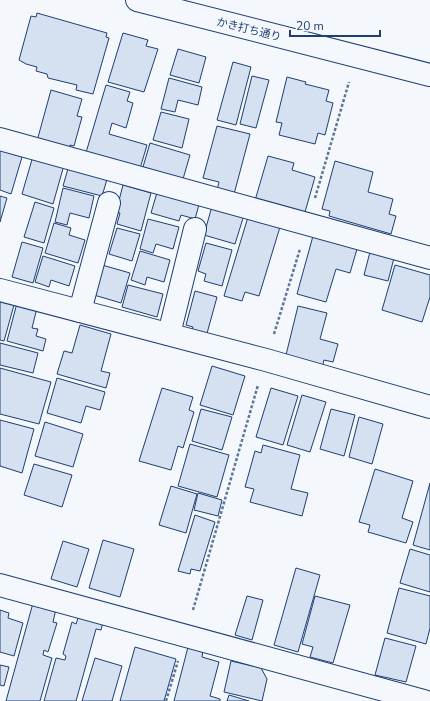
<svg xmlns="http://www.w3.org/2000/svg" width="430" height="701" font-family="'Nunito Sans','Noto Sans JP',sans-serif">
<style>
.building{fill:#d5e0f0;stroke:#1d3f73}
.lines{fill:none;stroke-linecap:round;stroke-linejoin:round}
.street-casing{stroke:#1d3f73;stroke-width:24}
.path{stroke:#5e769c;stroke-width:2.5;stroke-dasharray:3 2;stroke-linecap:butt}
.street{stroke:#f4f7fb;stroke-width:22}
.labels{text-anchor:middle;stroke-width:3;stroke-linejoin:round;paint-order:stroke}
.street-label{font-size:11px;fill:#1d3f73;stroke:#f4f7fb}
</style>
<rect width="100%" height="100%" fill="#f4f7fb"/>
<g class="building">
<polygon points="37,13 107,33 106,37 109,38 93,94 76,90 77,85 48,78 47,74 36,71 37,67 26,64 19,60 31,16 36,17"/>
<polygon points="123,33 148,40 146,46 158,49 144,92 108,82"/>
<polygon points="178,49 206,57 199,83 170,75"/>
<polygon points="233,62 251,67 236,125 217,120"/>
<polygon points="252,76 269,80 256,128 240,124"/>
<polygon points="287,77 306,82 305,84 329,90 326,101 333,103 325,135 318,133 315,144 279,135 282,123 276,122"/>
<polygon points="169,78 202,87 198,105 178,100 175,112 161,109"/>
<polygon points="106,85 130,92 127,101 133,103 126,128 112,123 109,134 147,145 139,172 85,156"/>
<polygon points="51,90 82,99 77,116 82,117 74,146 70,145 69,150 37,141"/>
<polygon points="161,112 189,119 182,148 153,140"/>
<polygon points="217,126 250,134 233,198 216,194 219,182 203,178"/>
<polygon points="150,143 190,155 183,179 143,167"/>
<polygon points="0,150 22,157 11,194 0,190"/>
<polygon points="33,156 64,165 53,204 22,194"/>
<polygon points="268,156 294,163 292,170 315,177 303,219 254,204"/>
<polygon points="335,161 373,172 368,192 393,199 389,214 396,216 391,234 329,216 330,211 322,209"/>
<polygon points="69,165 108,176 102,196 63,186"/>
<polygon points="123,185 151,193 141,231 117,224 120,213 116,212"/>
<polygon points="63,188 94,196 89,218 70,213 67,225 55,222"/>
<polygon points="158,189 200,201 195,219 181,215 179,221 151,213"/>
<polygon points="0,196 7,198 0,222"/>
<polygon points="35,202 54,208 44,243 24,237"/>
<polygon points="212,206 244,215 235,244 204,235"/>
<polygon points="248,217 280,227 259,296 245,292 242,301 224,296"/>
<polygon points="148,219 179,227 173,249 156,244 153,253 140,249"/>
<polygon points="54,223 71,228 69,235 85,240 78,263 45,253"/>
<polygon points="117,228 140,234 132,261 109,254"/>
<polygon points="313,236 357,249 350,273 336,269 326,302 297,294"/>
<polygon points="22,242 43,248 33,283 12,277"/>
<polygon points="206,243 232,250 222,286 204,281 206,274 198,271"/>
<polygon points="140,251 170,260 164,282 147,277 145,285 131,280"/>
<polygon points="370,252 394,258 388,281 364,275"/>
<polygon points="43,256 75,266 69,286 51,280 49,287 35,282"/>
<polygon points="102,265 130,273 121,303 94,295"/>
<polygon points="395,265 430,275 430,297 422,322 382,310"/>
<polygon points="128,285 163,294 157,317 122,307"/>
<polygon points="195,291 217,297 206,337 191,333 193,327 186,325"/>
<polygon points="0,301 14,305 4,341 0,340"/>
<polygon points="17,303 37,308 32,328 38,329 36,336 46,339 43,351 7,341"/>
<polygon points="298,306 327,313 320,339 338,344 333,362 324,360 322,368 285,359"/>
<polygon points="80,325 111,334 101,371 110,373 106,388 57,374 64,351 72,353"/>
<polygon points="0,343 38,353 33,373 0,365"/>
<polygon points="212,366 245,376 233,415 200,405"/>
<polygon points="0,368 51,382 39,424 0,414"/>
<polygon points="57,378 105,392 100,410 86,406 81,423 47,413"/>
<polygon points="162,388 193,397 189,410 194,412 183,448 178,446 171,470 139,461"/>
<polygon points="271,388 298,396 283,445 256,437"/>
<polygon points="302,395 326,402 310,452 287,445"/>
<polygon points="201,409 232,417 222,450 192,441"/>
<polygon points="331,409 355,415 344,456 320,449"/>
<polygon points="359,417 383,424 372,464 349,457"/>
<polygon points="0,420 34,429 22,473 0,466"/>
<polygon points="45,422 83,434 73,467 35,456"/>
<polygon points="190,444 229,455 217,497 178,486"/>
<polygon points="263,445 300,455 291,489 308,493 302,516 250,502 254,489 245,487 255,451 261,453"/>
<polygon points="34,464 72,475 62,507 24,495"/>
<polygon points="375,469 413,481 402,518 413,522 406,543 368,532 370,525 359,522"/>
<polygon points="430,483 430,550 413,545"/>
<polygon points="171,486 197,494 186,533 159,525"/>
<polygon points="198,493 222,500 218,516 194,510"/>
<polygon points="195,515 215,522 200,571 191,569 190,574 178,571"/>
<polygon points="103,540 134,549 120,597 89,588"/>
<polygon points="63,541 89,549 77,587 51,579"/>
<polygon points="410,549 430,555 430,592 400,583"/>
<polygon points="296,568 320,575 298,652 274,645"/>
<polygon points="399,588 430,596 430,628 426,644 387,633"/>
<polygon points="247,596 263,600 252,640 235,635"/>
<polygon points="315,596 350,605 333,663 310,657 313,647 302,644"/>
<polygon points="33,603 56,609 53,622 57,623 48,652 44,650 43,655 52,658 40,701 6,701"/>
<polygon points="0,610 9,613 8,618 23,623 14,656 0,652"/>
<polygon points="79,615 103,622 101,630 96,629 76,701 44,701 56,658 65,660 66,656 63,654 72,622 76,624"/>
<polygon points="385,638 416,646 406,682 375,675"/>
<polygon points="135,647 176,659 164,701 120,701"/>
<polygon points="188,647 203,650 202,657 219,662 210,696 220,699 220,701 174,701"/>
<polygon points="95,658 122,666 112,701 82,701"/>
<polygon points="231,661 261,668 267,679 262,701 224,692"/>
<polygon points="0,665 9,667 4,686 0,685"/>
<polygon points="229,695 249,701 227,701"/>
</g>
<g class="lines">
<g class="street-casing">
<g id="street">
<polyline points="137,0 430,75"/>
<polyline points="0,139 430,258"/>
<polyline points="0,290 266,360 430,407"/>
<polyline points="80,311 109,203"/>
<polyline points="169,334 195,229"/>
<polyline points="0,585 424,701"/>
</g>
</g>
<g class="path">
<polyline points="315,198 349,82"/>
<polyline points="274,334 300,249"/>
<polyline points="193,610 258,385"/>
<polyline points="166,701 178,661"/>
</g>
<use href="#street" class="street"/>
</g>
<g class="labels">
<g class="street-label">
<text transform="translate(249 29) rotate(14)" y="4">かき打ち通り</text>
</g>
</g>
<path d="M290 30v6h90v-6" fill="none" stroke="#1d3f73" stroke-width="2"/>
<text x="296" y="30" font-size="12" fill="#1d3f73" stroke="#f4f7fb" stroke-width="3" paint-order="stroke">20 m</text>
</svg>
